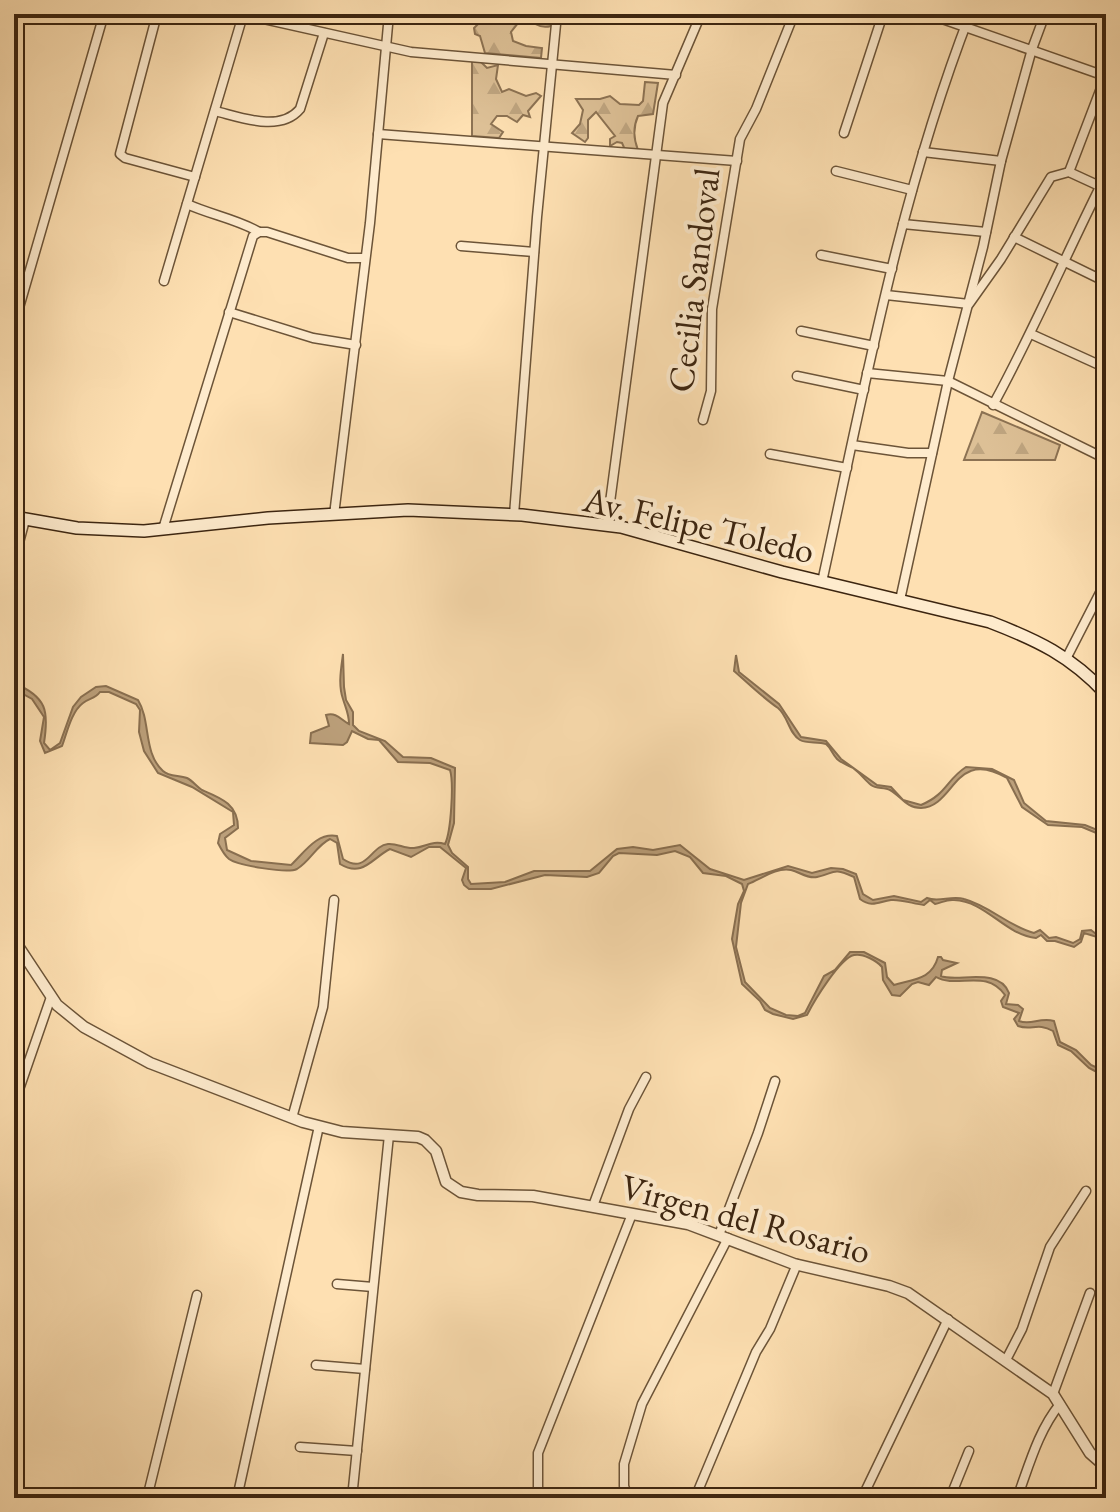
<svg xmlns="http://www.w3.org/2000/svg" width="1120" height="1512" font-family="'EB Garamond',serif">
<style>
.forest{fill:url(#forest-firs);stroke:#8c7253;stroke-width:2}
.water{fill:#bca07b;stroke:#896f50;stroke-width:2}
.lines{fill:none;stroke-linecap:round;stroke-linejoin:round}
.minor-casing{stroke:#6c5438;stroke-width:11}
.tertiary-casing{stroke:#6c5438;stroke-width:13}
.secondary-casing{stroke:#3c2510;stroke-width:14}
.minor{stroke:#feebcd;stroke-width:8}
.tertiary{stroke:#feebcd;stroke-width:10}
.secondary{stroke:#feebcd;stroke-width:11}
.labels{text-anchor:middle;stroke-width:8;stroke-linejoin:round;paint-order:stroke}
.street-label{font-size:36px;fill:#3c2510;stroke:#feebcd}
</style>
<defs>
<pattern id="forest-firs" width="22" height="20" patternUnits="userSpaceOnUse" patternTransform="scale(2)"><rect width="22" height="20" fill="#ddc096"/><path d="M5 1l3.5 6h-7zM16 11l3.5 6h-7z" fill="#bfa580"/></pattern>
</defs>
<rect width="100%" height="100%" fill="#fee0b2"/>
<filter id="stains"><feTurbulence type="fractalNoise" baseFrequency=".0025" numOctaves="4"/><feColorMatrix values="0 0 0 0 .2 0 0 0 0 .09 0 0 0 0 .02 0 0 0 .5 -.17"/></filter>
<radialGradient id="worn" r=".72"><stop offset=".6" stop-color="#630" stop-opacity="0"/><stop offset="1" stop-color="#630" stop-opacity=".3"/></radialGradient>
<g class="forest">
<polygon points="480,14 488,14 495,21 519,22 511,32 513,41 526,46 542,48 541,58 485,53 480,36 475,34 474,28 480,22"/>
<path d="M515,14h38l1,6 -3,6c-11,3 -18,-2 -24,-10l-7,1z"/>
<polygon points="472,61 481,62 487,68 498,65 496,79 502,92 509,89 526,96 536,93 541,96 528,111 530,117 523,115 517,122 507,116 497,116 491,124 503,132 499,138 472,136"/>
<path d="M645,82l13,1 -5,31 -15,2c-5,11 -4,24 0,34l-12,2 -4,-9 -5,-1 -7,4v-7l5,-3 -19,-24 -8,8v18l-3,4 -13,-9 8,-9 3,-14 -7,-11h24l10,-3 10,8 19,1 4,-4z"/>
<polygon points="982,412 1060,445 1055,460 964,460"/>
</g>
<g class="water">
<path d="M343,654l1,33 2,13 7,12v13l6,6 26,10 18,16 28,1 24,10 -1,55 -6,22 4,8 16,14v12l3,5 34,-2 29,-11h56l27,-22 16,-2 20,3 27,-5 30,24 34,11 44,-14 24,7 19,-5 12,1 13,5 7,20 10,6 21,-4 27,6 6,-4c12,5 24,-3 37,1 26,7 44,27 70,34l6,-3 9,8 7,-1 17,6 7,-4 2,-8 9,-1 5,4 10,-2v4l-9,1 -13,-4 -3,9 -7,5 -19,-6h-8l-6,-6 -5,3c-31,-3 -50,-37 -82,-38 -7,-1 -13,3 -19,4l-5,-4 -6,5c-10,-1 -23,-6 -33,-5 -13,2 -19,8 -31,-1l-6,-22c-23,-10 -18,-4 -37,0 -10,2 -17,-5 -26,-7 -15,-3 -30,9 -43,14l-7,19 -5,44 9,35 25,26 16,7 12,1 7,-3 19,-37 11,-6 15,-18h14l21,11 2,14 7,8c21,-6 38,-6 44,-28h3l2,3 14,3 -15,7 -1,6c15,7 58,-10 68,17l-3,11 12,1 5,4 -4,12c12,5 20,-4 35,0l6,21 16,8 15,15 15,7v5l-17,-9 -18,-17 -13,-6 -5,-14c-16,-9 -21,0 -35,-5l-4,-7 5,-6 -16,-6 -2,-6 4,-6c-19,-27 -48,-6 -69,-18l-7,8 -11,-3 -6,2 -12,12 -8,-1 -9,-15 -1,-13c-5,-6 -19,-14 -28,-12 -14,3 -40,46 -47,60l-14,4 -20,-5 -8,-4 -5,-9 -18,-17 -10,-45 6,-35 6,-13 -2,-7 -16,-8 -23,-3 -13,-16 -15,-6 -18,4 -38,-2 -6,3 -14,17 -12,4 -42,-2 -54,14h-22l-5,-4 -2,-5 4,-12 -26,-21h-11l-18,10 -21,-8c-18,9 -27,29 -50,15l-3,-21 -7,-4c-13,6 -20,22 -33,30 -10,5 -60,-4 -68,-10 -5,-4 -8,-10 -11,-16l2,-9 14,-9 -1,-13 -41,-25 -34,-14 -14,-22 -5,-19 1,-22 -4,-6 -27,-12h-9c-5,7 -11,6 -17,11 -12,9 -16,30 -21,43l-17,7 -5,-12 4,-24 -12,-18 -18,-10v-6c33,14 35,28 30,60l6,7 10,-7 13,-36 8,-10 15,-10 10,-1 32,14c13,21 5,53 25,71 6,6 16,4 24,7 6,3 10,9 15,12 19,8 36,14 36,38l-13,10 2,12 24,11 40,4c13,-12 26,-33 46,-29l6,23c24,16 27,-13 45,-15 9,-1 17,5 26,4 12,-1 18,-8 31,-4 6,-12 9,-61 5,-74l-20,-7 -32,-1 -19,-22 -11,-1 -16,-8 -5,11 -4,3 -33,-2 1,-10 18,-7 -3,-11c11,-3 15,5 23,9 0,-10 -3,-15 -6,-25 -5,-14 -2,-30 0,-45z"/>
<path d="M736,655l3,17 40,32 22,33 25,4 15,18 36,26 14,2 12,13 18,5c26,-11 25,-25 45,-38l26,2 22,11 10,23 22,18 39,4 15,6 6,6 -24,-10 -34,-2 -26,-18 -15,-29c-53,-31 -52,29 -86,30 -15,0 -20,-12 -31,-18 -6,-3 -14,-1 -19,-5 -6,-5 -11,-12 -18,-17 -5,-3 -12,-5 -16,-9 -5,-5 -6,-11 -11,-15 -8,-3 -19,0 -26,-4 -11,-6 -12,-24 -22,-32 -16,-11 -30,-25 -44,-37z"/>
</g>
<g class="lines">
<g class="minor-casing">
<g id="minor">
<polyline points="157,14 120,154 125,158 195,177"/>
<polyline points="241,14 411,52 676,75"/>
<polyline points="928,14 1105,76"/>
<path d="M215,111c25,6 65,22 85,-2l24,-76"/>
<polyline points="844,133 883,14"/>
<polyline points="378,134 737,161"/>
<polyline points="923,152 1001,161"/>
<polyline points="836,171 912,190"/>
<polyline points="1069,172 1106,75"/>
<path d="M187,204c24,11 50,15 72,28"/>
<polyline points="903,224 986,232"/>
<polyline points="1014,237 1106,282"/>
<polyline points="461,246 534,252"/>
<polyline points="821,255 892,269"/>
<polyline points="164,281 243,15"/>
<polyline points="886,295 969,304 1001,259 1051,177 1069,172 1106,189"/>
<polyline points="229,312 313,338 356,345"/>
<polyline points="14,325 104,14"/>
<polyline points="801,331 874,346"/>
<polyline points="1031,334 1106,368"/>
<polyline points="867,373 948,381 1106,459"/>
<polyline points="797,376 864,390"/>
<path d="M993,405c39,-71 71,-146 107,-218"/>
<polyline points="703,420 711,391 712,309 740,139 756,109 794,14"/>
<polyline points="852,445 908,453 932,453"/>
<polyline points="770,454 847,468"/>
<polyline points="334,515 370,223 389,14"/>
<polyline points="514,515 537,217 557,14"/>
<polyline points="607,525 663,103 701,14"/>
<polyline points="163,529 253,236 259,232 267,232 348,258 364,258"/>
<polyline points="14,561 25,520"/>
<path d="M822,582c42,-191 77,-385 148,-568"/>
<polyline points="900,600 948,381 983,247 1001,161 1032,49 1045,14"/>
<polyline points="1067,657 1106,581"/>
<polyline points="14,1104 51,997"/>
<polyline points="292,1118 323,1007 334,900"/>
<polyline points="593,1206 629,1109 646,1077"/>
<polyline points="719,1235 758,1133 775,1081"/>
<polyline points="337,1284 373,1287"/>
<polyline points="1006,1360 1022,1329 1050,1247 1086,1191"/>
<polyline points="316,1365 365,1369"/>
<polyline points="1053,1394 1090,1293"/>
<polyline points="300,1447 357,1451"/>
<polyline points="147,1498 197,1295"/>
<polyline points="237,1498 319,1126"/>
<polyline points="352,1498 389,1135"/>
<polyline points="538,1498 538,1453 632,1214"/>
<polyline points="628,1498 624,1486 624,1464 642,1404 728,1238"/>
<polyline points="695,1498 756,1352 770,1329 797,1264"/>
<polyline points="862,1498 948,1319"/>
<polyline points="950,1498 969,1451"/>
<path d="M1017,1498c12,-32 21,-67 43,-94"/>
</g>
</g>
<g class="tertiary-casing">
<polyline id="tertiary" points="14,940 57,1005 84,1027 150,1063 303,1122 342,1132 418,1137 425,1140 436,1151 446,1182 461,1192 478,1195 533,1196 688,1224 794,1264 889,1286 908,1293 1053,1394 1090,1453 1106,1467"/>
</g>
<g class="secondary-casing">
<path id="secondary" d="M14,517l63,11 67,3 124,-13 140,-8 114,5 99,12 161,45 208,50c47,18 81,34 116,72"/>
</g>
<use href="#minor" class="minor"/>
<use href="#tertiary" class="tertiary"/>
<use href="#secondary" class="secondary"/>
</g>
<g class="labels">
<g class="street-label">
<text transform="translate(693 280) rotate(-83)" y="13">Cecilia Sandoval</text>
<text transform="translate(699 524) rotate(13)" y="13">Av. Felipe Toledo</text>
<text transform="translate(746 1218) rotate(15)" y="13">Virgen del Rosario</text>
</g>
</g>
<rect width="1120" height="1512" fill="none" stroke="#fee0b2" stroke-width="48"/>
<rect x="16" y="16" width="1088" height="1480" fill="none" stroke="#3c2510" stroke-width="4"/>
<rect x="24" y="24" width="1072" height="1464" fill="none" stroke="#3c2510" stroke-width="2"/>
<rect width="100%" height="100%" filter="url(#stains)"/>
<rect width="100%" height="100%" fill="url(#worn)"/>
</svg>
